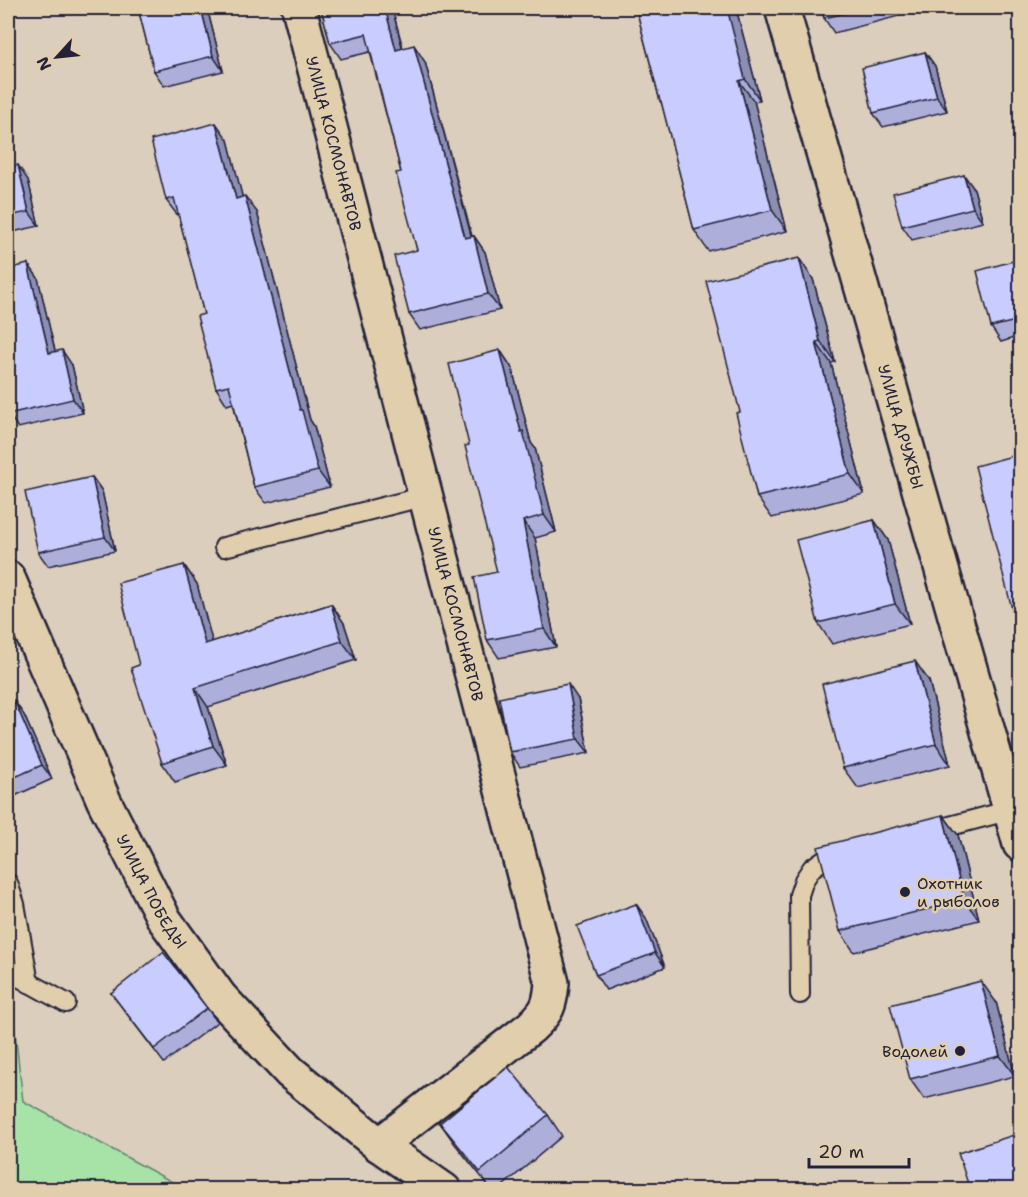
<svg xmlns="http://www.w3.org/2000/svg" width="1028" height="1197" font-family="'Shantell Sans',sans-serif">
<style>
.green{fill:#a7e2a7;stroke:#648271;stroke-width:1.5}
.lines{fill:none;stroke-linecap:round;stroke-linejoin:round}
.lane-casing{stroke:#22223b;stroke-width:22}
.street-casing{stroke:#22223b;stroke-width:38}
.secondary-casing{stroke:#22223b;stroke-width:38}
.lane{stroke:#e1ceac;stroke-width:18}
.street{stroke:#e1ceac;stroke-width:33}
.secondary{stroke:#e1ceac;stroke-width:33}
.wall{fill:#adafda;stroke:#22223b;stroke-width:1.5}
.shaded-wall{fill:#8d8fb2;stroke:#22223b;stroke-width:1.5}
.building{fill:#c9ccfe;stroke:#22223b;stroke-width:1.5}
.poi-dot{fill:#22223b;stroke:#e1ceac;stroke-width:2}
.labels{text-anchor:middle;stroke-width:5;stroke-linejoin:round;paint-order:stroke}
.street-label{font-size:16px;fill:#22223b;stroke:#e1ceac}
.poi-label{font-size:16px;fill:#22223b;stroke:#e1ceac;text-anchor:start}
</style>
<rect width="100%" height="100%" fill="#dccebc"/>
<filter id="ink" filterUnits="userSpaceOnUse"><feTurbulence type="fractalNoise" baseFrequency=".0167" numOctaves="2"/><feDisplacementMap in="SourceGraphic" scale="12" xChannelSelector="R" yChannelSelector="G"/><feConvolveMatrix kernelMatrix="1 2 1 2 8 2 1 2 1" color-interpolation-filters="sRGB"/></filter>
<g filter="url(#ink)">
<polygon class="green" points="8,971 23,1101 185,1189 8,1189"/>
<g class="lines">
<g class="lane-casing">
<g id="lane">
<polyline points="224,547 426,496"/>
<polyline points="927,832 1011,810"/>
<polyline points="8,883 15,904 29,983"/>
<polyline points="8,971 66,1003"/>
<polyline points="800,994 799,895 804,880 812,868 826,858 845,853"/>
</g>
</g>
<g class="street-casing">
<g id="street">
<path id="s1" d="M299,8l253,975c-2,22 -4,28 -21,44l-152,118"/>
<path id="s2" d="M8,578l96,223 60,118 56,78 70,75 89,73 65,45"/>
</g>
</g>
<g class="secondary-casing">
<g id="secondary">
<path id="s3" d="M782,8l238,836"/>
</g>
</g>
<use href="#lane" class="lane"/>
<use href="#street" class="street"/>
<use href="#secondary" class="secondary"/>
</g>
<g class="wall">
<polygon points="138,8 207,8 223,71 164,86 154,71"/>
<polygon points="321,8 392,8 403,48 425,62 472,236 474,236 485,252 500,310 420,330 409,314 417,250 401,172 370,52 341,59 330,43"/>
<polygon points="636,8 732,8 738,16 760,100 754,101 787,231 708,251 694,230 662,104 660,101"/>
<polygon points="821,8 897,8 899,16 834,33 824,18"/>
<polygon points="925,52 935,66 947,111 883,127 873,113"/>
<polygon points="8,103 12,122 8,123"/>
<polygon points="228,140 242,197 257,212 310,420 314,426 330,487 266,503 254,487 233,403 227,405 216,388 204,314 179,216 178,216 166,200"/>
<polygon points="8,168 28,180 39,226 8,233"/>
<polygon points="964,175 974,189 983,222 912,240 902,226"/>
<polygon points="1020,259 1020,336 1001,342 991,327"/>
<polygon points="28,264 38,278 55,352 72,365 83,413 18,428 8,413"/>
<polygon points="813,279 835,362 831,363 864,494 772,518 757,497 740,412"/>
<polygon points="500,350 512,368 531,443 535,448 556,532 535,538 556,647 499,658 487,640 497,572"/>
<polygon points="92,477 102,491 115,551 48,566 38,552"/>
<polygon points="874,520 888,540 910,624 832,644 818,623"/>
<polygon points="184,565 197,584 212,642 331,604 344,623 356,660 208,707 227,765 175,782 162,763 139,665"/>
<polygon points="929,681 950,765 858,788 843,768"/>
<polygon points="578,699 589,753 520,767 510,752"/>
<polygon points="8,703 24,715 52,779 8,799"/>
<polygon points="943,815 958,835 979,920 854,952 840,931"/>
<polygon points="636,904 646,918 665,967 606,990 596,975"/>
<polygon points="111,993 207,1008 217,1022 164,1063"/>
<polygon points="996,1002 1015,1076 924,1099 910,1079"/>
<polygon points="548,1115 562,1136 498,1190 492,1190 455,1144 440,1123"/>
</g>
<g class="shaded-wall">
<polygon points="201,8 207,8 223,71 213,56"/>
<polygon points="385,8 392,8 407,66 396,50"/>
<polygon points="726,8 732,8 738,16 760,100 745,79"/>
<polygon points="893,8 897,8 899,16"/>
<polygon points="414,45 425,62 476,254 465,238"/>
<polygon points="925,52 935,66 947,111 937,97"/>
<polygon points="739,81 754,101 787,231 772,210"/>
<polygon points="8,103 12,122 8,116"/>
<polygon points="216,123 228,140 247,215 236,199"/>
<polygon points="18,165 28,180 39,226 29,212"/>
<polygon points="964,175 974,189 983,222 973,208"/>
<polygon points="245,196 257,212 310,420 314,426 330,487 318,471 300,410"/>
<polygon points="474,236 485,252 500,310 488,294"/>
<polygon points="799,258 813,279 835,362 820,341"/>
<polygon points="28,264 38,278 59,368 49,353"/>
<polygon points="816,342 831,363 864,494 850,474"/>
<polygon points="62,350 72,365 83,413 73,399"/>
<polygon points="500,350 512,368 531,443 535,448 556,532 544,515 521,432"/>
<polygon points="92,477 102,491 115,551 105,537"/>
<polygon points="874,520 888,540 910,624 895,604"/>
<polygon points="523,521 535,538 556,647 544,629"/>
<polygon points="184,565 197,584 218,663 205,644"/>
<polygon points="331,604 344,623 356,660 342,641"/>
<polygon points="915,661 929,681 950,765 936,744"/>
<polygon points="568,684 578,699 589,753 578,739"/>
<polygon points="195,688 208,707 227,765 213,746"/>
<polygon points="14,700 24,715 52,779 42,765"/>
<polygon points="943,815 958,835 979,920 964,900"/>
<polygon points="636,904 646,918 665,967 655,953"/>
<polygon points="981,981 996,1002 1015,1076 1000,1056"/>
</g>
<g class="building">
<polygon points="138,8 201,8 213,56 154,71"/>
<polygon points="321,8 385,8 396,50 414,45 465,238 474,236 488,294 409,314 394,256 417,250 396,173 401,172 366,34 330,43"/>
<polygon points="636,8 727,8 745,79 739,81 772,210 694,230 661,101 660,101"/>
<polygon points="821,8 866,8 824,18"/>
<polygon points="925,52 937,97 873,113 862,68"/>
<polygon points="216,123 236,199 245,196 300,410 302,410 318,471 254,487 229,385 216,388 197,316 204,314 174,198 166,200 151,140"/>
<polygon points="18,165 29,212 8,216 8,168"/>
<polygon points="964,175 973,208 902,226 893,193"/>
<polygon points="799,258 820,341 816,342 850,474 757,497 736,413 740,412 706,281"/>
<polygon points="1020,259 1020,320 991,327 977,271"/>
<polygon points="28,264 49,353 62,350 73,399 8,414 8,269"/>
<polygon points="500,350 521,432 523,431 544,515 523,521 544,629 487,640 474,577 497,572 465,446 469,445 449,364"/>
<polygon points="1020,454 1020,631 1018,632 975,466"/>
<polygon points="92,477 105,537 38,552 25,492"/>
<polygon points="874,520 895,604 818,623 796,540"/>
<polygon points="184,565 205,644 331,604 342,641 195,688 213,746 162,763 131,668 139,665 118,583"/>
<polygon points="915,661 936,744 843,768 822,684"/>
<polygon points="568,684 578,739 510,752 499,698"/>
<polygon points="14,700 42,765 8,780 8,703"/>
<polygon points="943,815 964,900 840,931 818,847"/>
<polygon points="636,904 655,953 596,975 577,926"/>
<polygon points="163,952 207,1008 154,1049 111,993"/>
<polygon points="981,981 1000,1056 910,1079 890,1005"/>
<polygon points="508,1067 548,1115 480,1172 440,1123"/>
<polygon points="1020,1133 1020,1190 970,1190 958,1153"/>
</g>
</g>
<g class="poi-dot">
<circle cx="905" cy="892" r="6"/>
<circle cx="960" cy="1051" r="6"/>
</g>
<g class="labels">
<g class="street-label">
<text dy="6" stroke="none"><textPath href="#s1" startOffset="140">УЛИЦА КОСМОНАВТОВ</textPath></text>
<text dy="6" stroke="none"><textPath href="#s3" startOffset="435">УЛИЦА ДРУЖБЫ</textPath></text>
<text dy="6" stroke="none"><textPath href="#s1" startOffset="626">УЛИЦА КОСМОНАВТОВ</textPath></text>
<text dy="6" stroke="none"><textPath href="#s2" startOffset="345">УЛИЦА ПОБЕДЫ</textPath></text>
</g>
<g class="poi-label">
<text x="917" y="889">Охотник<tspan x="917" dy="18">и рыболов</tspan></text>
<text x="948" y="1057" text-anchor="end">Водолей</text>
</g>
</g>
<rect width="1028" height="1197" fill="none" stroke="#e1ceac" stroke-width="30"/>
<rect x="15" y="15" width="998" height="1167" fill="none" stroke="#22223b" stroke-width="2" filter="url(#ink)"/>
<g transform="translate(57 57) rotate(243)" stroke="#e1ceac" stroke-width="4.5" paint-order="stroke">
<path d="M0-4.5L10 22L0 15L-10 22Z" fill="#22223b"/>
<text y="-9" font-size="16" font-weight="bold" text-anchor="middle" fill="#22223b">N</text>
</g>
<path d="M809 1158v9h100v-9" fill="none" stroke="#22223b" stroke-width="3"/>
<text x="818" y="1158" font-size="18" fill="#22223b" stroke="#e1ceac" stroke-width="4.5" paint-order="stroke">20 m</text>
</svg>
